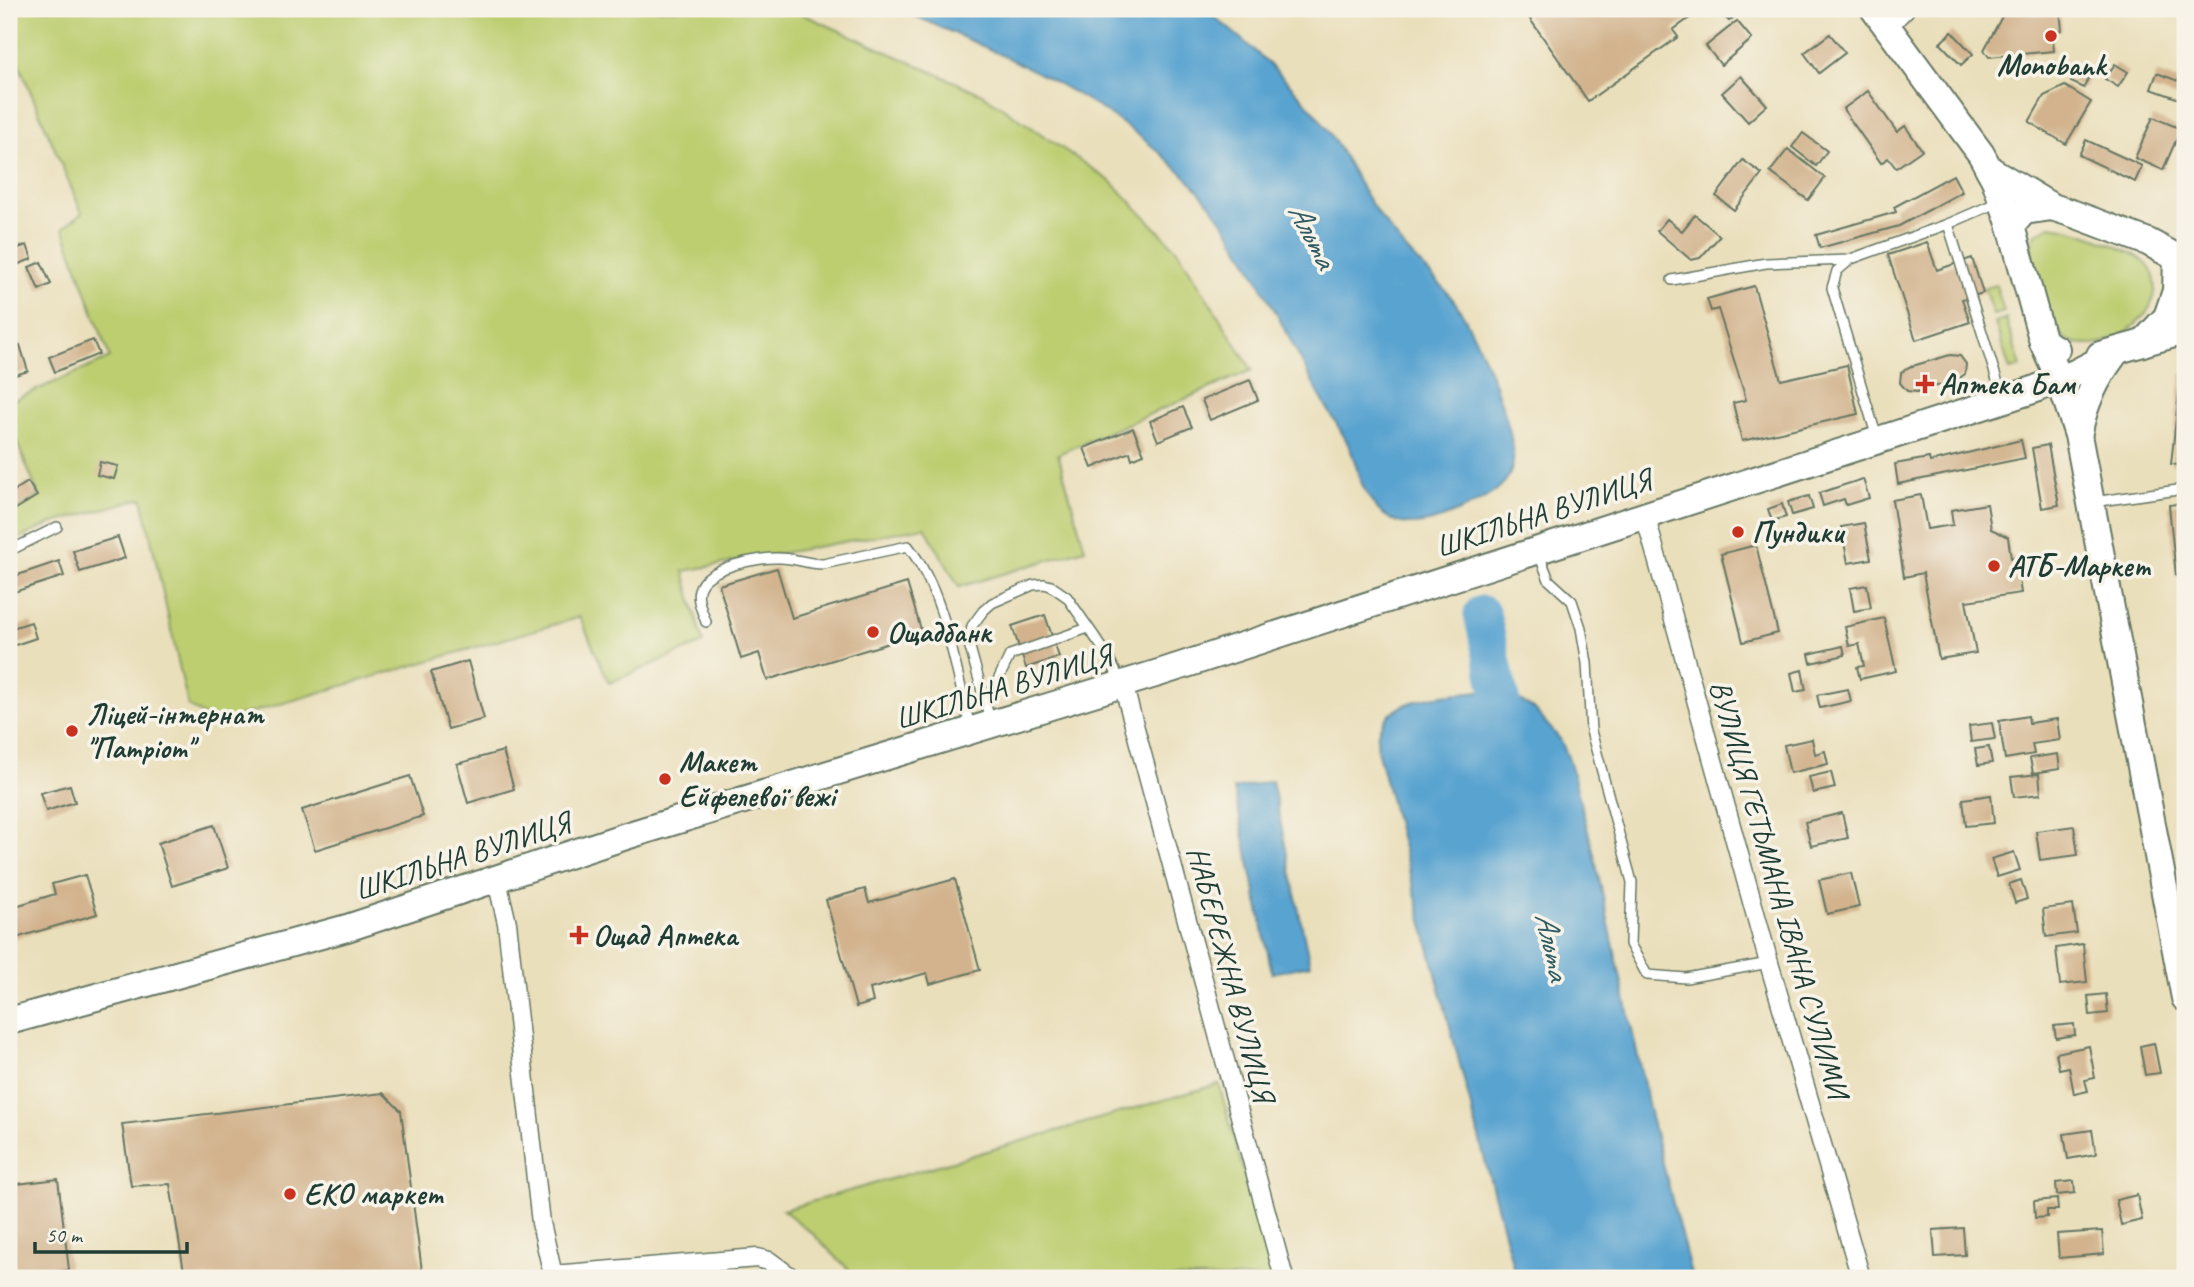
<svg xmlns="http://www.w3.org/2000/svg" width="2194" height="1287" font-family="Caveat,sans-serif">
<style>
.green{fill:#bdce71;stroke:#6e8652;stroke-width:2}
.water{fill:#58a3d0;stroke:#3c7082;stroke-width:2}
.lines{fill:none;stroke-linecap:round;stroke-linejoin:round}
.river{stroke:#58a3d0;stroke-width:37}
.building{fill:#d2b38d}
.lane-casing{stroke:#667663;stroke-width:12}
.street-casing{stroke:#667663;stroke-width:21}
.secondary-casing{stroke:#667663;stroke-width:30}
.lane{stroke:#fff;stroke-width:9}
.street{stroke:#fff;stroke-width:18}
.secondary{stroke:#fff;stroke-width:26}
.poi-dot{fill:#c8321e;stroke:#f7f3e8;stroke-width:2.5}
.labels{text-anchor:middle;stroke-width:7;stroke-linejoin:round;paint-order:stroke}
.poi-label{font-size:30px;font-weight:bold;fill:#1f3d34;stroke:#f7f3e8;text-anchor:start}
.street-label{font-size:30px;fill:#1f3d34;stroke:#f7f3e8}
.water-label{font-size:32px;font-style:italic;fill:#305c63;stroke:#f7f3e8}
</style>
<rect width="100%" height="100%" fill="#f7f3e8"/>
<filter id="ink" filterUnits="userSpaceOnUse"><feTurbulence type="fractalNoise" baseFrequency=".0143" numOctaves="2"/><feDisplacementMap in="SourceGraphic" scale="14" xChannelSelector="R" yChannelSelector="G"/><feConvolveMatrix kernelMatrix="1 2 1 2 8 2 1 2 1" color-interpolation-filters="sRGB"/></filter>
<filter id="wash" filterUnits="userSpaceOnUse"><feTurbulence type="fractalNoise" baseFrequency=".00686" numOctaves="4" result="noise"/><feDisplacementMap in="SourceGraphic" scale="28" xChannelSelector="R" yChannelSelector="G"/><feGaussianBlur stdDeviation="1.57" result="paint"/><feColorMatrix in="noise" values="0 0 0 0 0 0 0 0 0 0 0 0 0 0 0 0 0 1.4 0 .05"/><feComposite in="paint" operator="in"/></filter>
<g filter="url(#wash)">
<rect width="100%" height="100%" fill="#eadfbb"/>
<g class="green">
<polygon points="9,9 791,9 984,95 1113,183 1178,251 1252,370 1058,454 1085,549 959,587 925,527 684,571 703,643 609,683 580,617 215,723 188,706 142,498 50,524 9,543 9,516 39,496 9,423 9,402 110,358 63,228 82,213 9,41"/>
<path d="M2050,226c21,2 41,10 61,18 9,4 20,8 29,14 50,39 -34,109 -75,80 -12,-9 -16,-23 -21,-36 -6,-22 -18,-45 -9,-67z"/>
<polygon points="1996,285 2004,312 1993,315 1984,288"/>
<polygon points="2006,319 2021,367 2010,370 1995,323"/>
<polygon points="1219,1084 1273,1278 857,1278 814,1235 783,1210"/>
</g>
<g class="water">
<path d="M899,9h306c41,33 88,73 119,116 20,27 33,59 53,87 8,11 17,23 26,34 18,21 39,37 54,59 19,28 64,132 55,163 -5,19 -26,30 -42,38 -19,9 -41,19 -62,18 -15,-1 -28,-10 -36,-22 -14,-18 -15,-41 -25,-60 -9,-17 -20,-33 -29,-50 -27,-49 -51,-99 -80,-147 -72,-124 -214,-181 -339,-236z"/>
<path d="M1479,691l29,3 26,15 26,30 9,20 23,87 59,271 41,161h-176l-138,-525c-1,-8 -2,-16 1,-23 14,-35 69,-35 100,-39z"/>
<polygon points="1272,781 1310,965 1272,973 1234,789"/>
</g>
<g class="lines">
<polyline class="river" points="1482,614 1510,740"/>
</g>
<g id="blocks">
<g class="building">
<polygon points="1529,9 1702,9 1673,30 1678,37 1588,101 1525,12"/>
<polygon points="1718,9 1743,9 1729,21"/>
<polygon points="1968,9 1983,9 1976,16"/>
<polygon points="2006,9 2060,9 2062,30 2052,31 2054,51 1989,57 1984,50"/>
<polygon points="1737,21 1752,39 1721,65 1706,46"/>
<polygon points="1952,32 1973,54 1961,65 1940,43"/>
<polygon points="1830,34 1845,53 1819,73 1804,53"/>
<polygon points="2185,60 2185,101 2151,89 2157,73 2178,81"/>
<polygon points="2115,64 2128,72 2118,87 2105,79"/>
<polygon points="2078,66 2091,71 2084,88 2071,82"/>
<polygon points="1741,76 1767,105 1748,122 1722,93"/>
<polygon points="2065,86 2091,102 2066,144 2029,122 2044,96"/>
<polygon points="1868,91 1897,132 1905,126 1922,150 1896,168 1888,158 1881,163 1843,109"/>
<polygon points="2153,117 2181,129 2163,170 2135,158"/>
<polygon points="1803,133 1827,151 1816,166 1792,147"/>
<polygon points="2086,140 2142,166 2135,182 2079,155"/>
<polygon points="1788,149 1825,178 1808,200 1770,172"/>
<polygon points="1743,160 1762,174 1734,210 1716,196"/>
<polygon points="1953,175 1962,192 1899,226 1820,248 1816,235 1896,212 1894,207"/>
<polygon points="1695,215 1720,236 1700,258 1691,260 1657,231 1667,219 1682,231"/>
<polygon points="1927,242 1937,270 1972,258 1983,293 1962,299 1970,322 1916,340 1888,255"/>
<polygon points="27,245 32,259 11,267 9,251"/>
<polygon points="41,262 51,284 39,290 29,267"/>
<polygon points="1754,286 1781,380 1847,365 1858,414 1742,441 1733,403 1746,400 1743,389 1718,309 1711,311 1707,299"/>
<polygon points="93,340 99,354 55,372 49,357"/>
<polygon points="20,345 28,371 9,377 9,349"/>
<polygon points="1950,355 1960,356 1966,364 1965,374 1957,380 1917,392 1907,391 1900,383 1901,373 1909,367"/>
<polygon points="2181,374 2185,374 2185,466 2171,464"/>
<polygon points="1250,380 1258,400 1210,420 1202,400"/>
<polygon points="1183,407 1192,427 1158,441 1150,421"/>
<polygon points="1133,428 1144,454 1132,459 1130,452 1092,468 1084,448"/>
<polygon points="2021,440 2025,458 1898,484 1895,464 1929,458 1930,462"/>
<polygon points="2048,445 2059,505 2042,508 2032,448"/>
<polygon points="100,462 118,466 114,479 97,475"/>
<polygon points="1863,479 1869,498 1846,505 1844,499 1823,506 1819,493"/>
<polygon points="28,482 37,496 9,513 9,494"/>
<polygon points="1921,495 1927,529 1953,525 1951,510 1987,504 1991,529 2008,537 2011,558 2016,557 2021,593 1966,601 1976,653 1939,659 1923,573 1904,577 1892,500"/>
<polygon points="1809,496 1813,509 1792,515 1788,502"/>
<polygon points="2185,503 2185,575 2176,576 2169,505"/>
<polygon points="1782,504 1786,517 1772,521 1768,509"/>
<polygon points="1864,523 1871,559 1848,563 1841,527"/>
<polygon points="118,537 125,558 80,572 73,551"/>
<polygon points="1756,545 1778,633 1743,642 1721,554"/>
<polygon points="59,561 64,576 11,593 9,578"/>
<polygon points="777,568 792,618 907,583 922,633 767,680 759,653 741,659 719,585"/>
<polygon points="1867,585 1871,608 1854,611 1850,588"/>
<polygon points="1045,615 1059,657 1026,668 1012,626"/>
<polygon points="1884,618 1896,671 1860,679 1857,667 1864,666 1859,644 1849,646 1845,627"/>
<polygon points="31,622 36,638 9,647 9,629"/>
<polygon points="1843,646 1845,655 1811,663 1809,654"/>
<polygon points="468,661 484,719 448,729 431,672"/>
<polygon points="1802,670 1806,690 1795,692 1791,673"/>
<polygon points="1848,689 1851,701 1820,708 1817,695"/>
<polygon points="2028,716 2029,723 2057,719 2060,740 2032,744 2034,754 2005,759 1999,721"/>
<polygon points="1992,723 1995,739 1971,742 1969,726"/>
<polygon points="1812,739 1815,754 1825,751 1828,764 1790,773 1784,745"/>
<polygon points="1989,747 1992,763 1978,765 1975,749"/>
<polygon points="503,751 514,789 468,803 457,764"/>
<polygon points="2058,754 2060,769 2033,773 2030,758"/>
<polygon points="1831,772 1835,788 1813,793 1809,777"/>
<polygon points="2039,774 2041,794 2014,797 2011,777"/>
<polygon points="410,776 423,816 315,850 302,810"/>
<polygon points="70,785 75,802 46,811 40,793"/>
<polygon points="1991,795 1994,823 1966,826 1963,799"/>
<polygon points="1842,813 1848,838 1811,846 1805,822"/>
<polygon points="214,825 228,868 172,886 158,843"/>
<polygon points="2074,826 2078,855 2040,860 2036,831"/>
<polygon points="2014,852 2020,870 1997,877 1991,859"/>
<polygon points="1851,873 1859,907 1827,914 1819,880"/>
<polygon points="85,875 97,914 9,940 9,908 55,894 52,884"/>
<polygon points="955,879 980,970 930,984 927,973 870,989 873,1002 856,1007 826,900 865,889 869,903"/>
<polygon points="2021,880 2027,899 2015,903 2009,884"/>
<polygon points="2073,905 2077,933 2046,937 2043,909"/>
<polygon points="2083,944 2087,982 2060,985 2056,948"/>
<polygon points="2106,994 2108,1013 2090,1015 2088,996"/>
<polygon points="2074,1024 2075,1035 2056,1038 2054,1026"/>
<polygon points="2154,1043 2160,1073 2145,1075 2140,1046"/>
<polygon points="2089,1046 2095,1078 2085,1080 2088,1091 2074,1094 2069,1067 2059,1069 2056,1053"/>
<polygon points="383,1093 401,1111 422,1271 364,1278 185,1278 170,1184 131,1186 122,1124"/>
<polygon points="2092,1130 2096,1154 2068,1159 2064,1134"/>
<polygon points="58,1179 69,1270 9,1277 9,1185"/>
<polygon points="2074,1181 2075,1193 2057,1195 2056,1183"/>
<polygon points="2137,1195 2142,1220 2121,1225 2116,1200"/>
<polygon points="2057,1199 2058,1210 2047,1210 2047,1217 2035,1218 2034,1201"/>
<polygon points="1963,1228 1965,1255 1935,1257 1933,1230"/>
<polygon points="2102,1231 2104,1254 2059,1258 2057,1234"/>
<polygon points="716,1273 716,1278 693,1278 693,1277"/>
</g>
</g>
</g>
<g filter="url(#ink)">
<use href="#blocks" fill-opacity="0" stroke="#667663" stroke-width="2"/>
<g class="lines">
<g class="lane-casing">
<g id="lane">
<polyline points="1948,224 2002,396"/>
<polyline points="1672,280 1766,263 1849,260"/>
<polyline points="1877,438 1832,288 1837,271 1851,259 1948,224 2001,201"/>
<polyline points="2093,502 2185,489"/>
<polyline points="9,551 57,527"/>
<polyline points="1539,554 1549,580 1572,601 1581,628 1587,663 1591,731 1632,882 1630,944 1647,975 1686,978 1769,963"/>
<path d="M706,622c-3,-9 -10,-22 -7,-32 6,-23 60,-33 81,-32 15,0 27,6 43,6l85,-18c38,49 47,122 62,181"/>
<polyline points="986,705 1010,655 1088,628"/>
<polyline points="990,720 969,644 972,626 983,611 992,603 1033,585 1044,584 1051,586 1067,597 1106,653 1121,682"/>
</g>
</g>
<g class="street-casing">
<g id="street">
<polyline points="1887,27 1905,9"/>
<polyline points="1645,515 1769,963 1861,1278"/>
<polyline points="1123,684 1284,1278"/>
<polyline points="497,881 507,923 541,1223 553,1275 757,1258 769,1261 792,1278"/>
</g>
</g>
<g class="secondary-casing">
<g id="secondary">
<polyline points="1874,9 1981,154 1995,180 2011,226"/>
<polyline points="1989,169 2052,207"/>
<polyline points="2043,342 2060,380 2078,435 2185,998"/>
<polyline points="2145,342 2185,331"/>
<polyline points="2056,349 2043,342 2011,226 2024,211 2052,207 2074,214 2148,242 2185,262"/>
<polyline points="2100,355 2143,343 2167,317 2176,291 2177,257"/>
<path d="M2079,432c5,-29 16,-52 34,-76"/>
<polyline points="9,1021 347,928 626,836 1165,671 2033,390 2075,373 2116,352"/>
</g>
</g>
<use href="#lane" class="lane"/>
<use href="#street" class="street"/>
<use href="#secondary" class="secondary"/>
</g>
</g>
<g class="poi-dot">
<circle cx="2051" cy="36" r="7"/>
<path d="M1921.5 373.5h7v7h7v7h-7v7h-7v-7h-7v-7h7z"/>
<circle cx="1738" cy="532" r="7"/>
<circle cx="1994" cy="566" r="7"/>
<circle cx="873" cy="632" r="7"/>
<circle cx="72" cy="731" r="7"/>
<circle cx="665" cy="779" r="7"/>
<path d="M575.5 924.5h7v7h7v7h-7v7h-7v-7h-7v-7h7z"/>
<circle cx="290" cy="1194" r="7"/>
</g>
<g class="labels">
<g class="poi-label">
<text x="2051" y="75" text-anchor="middle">Monobank</text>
<text x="1939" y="394">Аптека Бам</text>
<text x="1752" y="542">Пундики</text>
<text x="2008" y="576">АТБ-Маркет</text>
<text x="887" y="642">Ощадбанк</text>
<text x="86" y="724">Ліцей-інтернат<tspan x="86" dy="34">"Патріот"</tspan></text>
<text x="679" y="772">Макет<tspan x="679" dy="34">Ейфелевої вежі</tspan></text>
<text x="593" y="945">Ощад Аптека</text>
<text x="304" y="1204">ЕКО маркет</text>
</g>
<g class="street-label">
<text transform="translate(1543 513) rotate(-18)" y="10">ШКІЛЬНА ВУЛИЦЯ</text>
<text transform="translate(1003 687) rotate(-17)" y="10">ШКІЛЬНА ВУЛИЦЯ</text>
<text transform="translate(462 856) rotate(-18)" y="10">ШКІЛЬНА ВУЛИЦЯ</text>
<text transform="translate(1779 889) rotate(74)" y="10">ВУЛИЦЯ ГЕТЬМАНА ІВАНА СУЛИМИ</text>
<text transform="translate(1231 974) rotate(75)" y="10">НАБЕРЕЖНА ВУЛИЦЯ</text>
</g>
<g class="water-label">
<text transform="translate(1313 235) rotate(63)" y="11">Альта</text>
<text transform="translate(1553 946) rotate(78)" y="11">Альта</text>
</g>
</g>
<rect width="2194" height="1287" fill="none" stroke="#f7f3e8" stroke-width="35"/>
<path d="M35 1242v10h152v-10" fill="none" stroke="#1f3d34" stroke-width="3.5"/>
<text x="46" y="1242" font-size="21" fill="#1f3d34" stroke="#f7f3e8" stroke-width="5" paint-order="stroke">50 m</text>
</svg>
